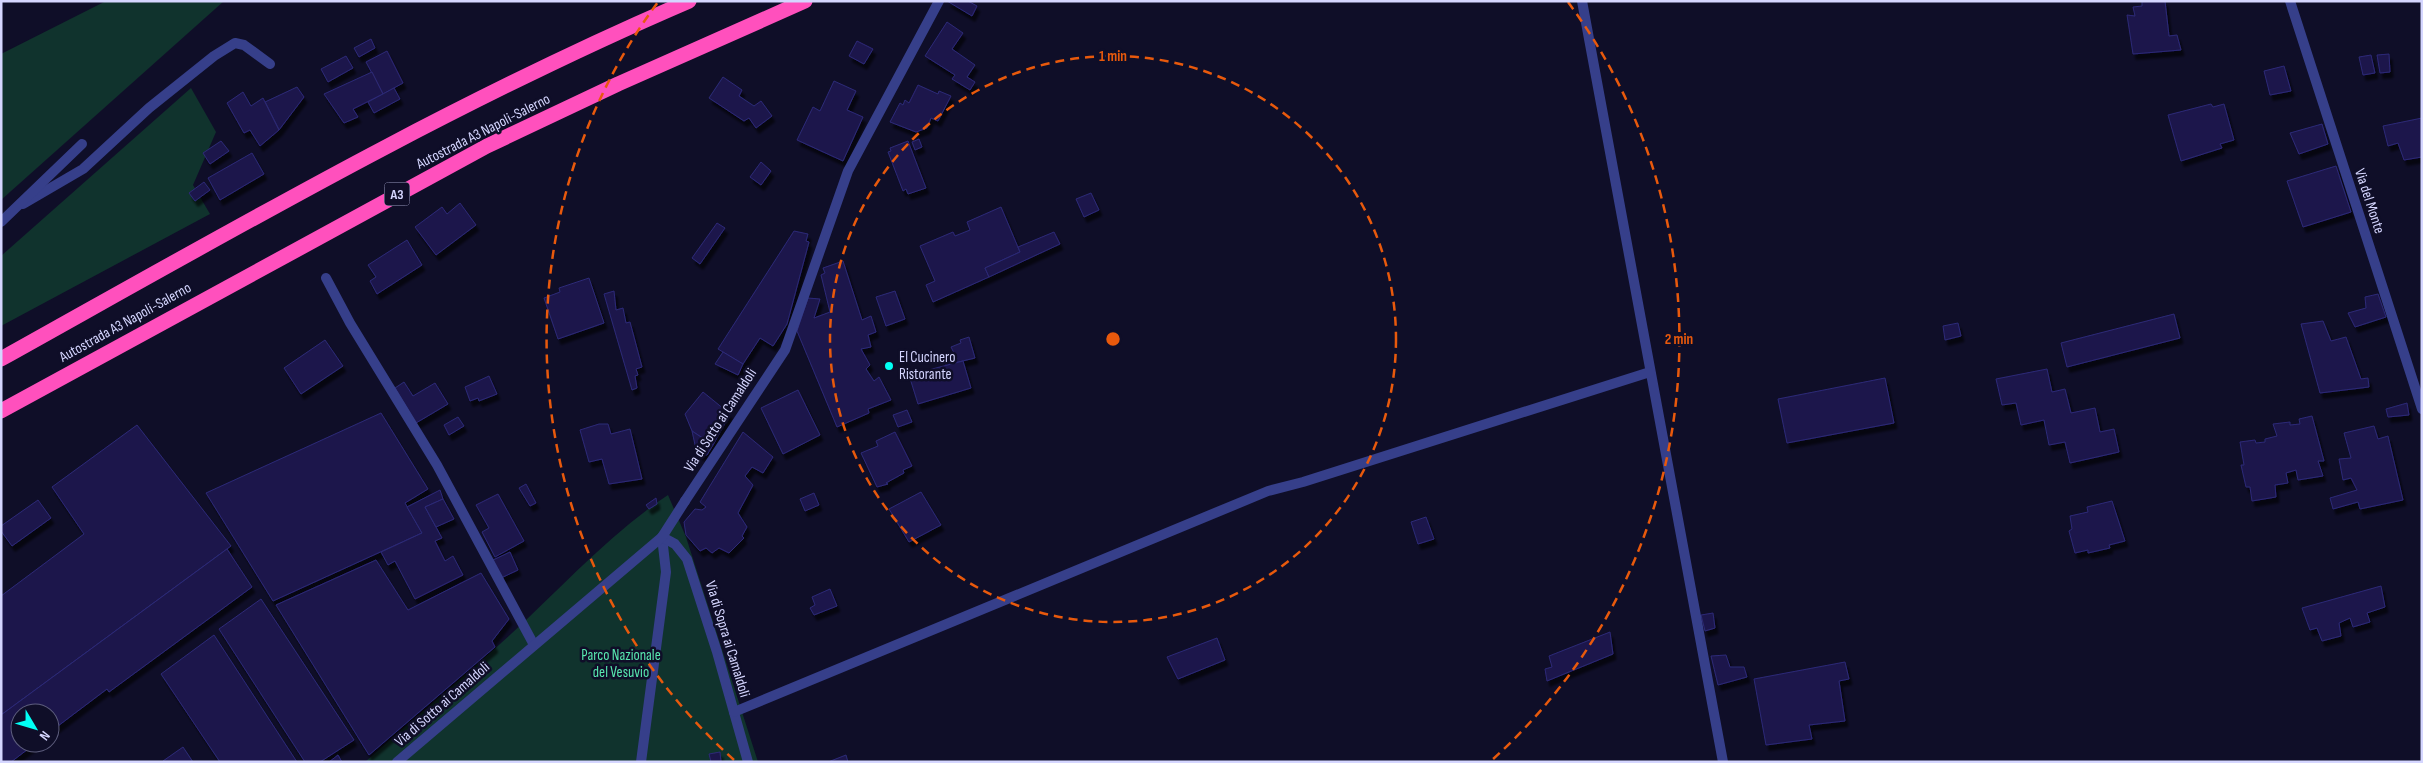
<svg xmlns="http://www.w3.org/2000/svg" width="2423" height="763" font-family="'Sofia Sans Condensed',sans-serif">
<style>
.green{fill:#10332d}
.building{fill:#1c194b;stroke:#2d2978;filter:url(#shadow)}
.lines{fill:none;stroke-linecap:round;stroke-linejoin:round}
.service{stroke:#363f8a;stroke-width:10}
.minor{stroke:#363f8a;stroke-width:10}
.tertiary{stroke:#363f8a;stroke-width:10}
.motorway{stroke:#ff50bd;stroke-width:15}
.ring{fill:none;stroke:#e8590c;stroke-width:2.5;stroke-dasharray:9 6}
.poi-dot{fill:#01fff4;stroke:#0f0e28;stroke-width:2}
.labels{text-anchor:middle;stroke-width:5;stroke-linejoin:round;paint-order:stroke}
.shield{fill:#0f0e28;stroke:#9a9abe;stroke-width:1}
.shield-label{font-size:14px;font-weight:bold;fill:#d5d6ff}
.street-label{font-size:15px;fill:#d5d6ff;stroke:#0f0e28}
.poi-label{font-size:15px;fill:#d5d6ff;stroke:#0f0e28;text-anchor:start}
.park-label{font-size:15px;fill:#58e8af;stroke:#0f0e28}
.centre{fill:#e8590c;stroke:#0f0e28;stroke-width:2.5}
.ring-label{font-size:15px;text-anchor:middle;font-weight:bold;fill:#e8590c;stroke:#0f0e28;stroke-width:5;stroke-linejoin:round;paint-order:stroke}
</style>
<defs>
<filter id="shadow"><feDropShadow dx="3" dy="5.5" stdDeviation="1" flood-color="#0009"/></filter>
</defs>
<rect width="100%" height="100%" fill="#0f0e28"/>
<g class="green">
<polygon points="106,1 224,1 1,200 1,54"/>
<polygon points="191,88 216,132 193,185 210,214 1,326 1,256"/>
<path d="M668,495l18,42 72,225h-393c45,-40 91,-78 135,-118 56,-50 105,-107 168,-149z"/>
</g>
<g class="building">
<polygon points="947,1 968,1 977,6 972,16"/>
<polygon points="2142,1 2165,1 2169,36 2177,35 2181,50 2133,54 2127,15 2135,16 2133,7 2142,6"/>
<polygon points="947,22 963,33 952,49 975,65 967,77 975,82 970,90 952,79 955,75 925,56"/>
<polygon points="371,39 375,48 359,57 354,48"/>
<polygon points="857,41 873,49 864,64 849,56"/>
<polygon points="387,51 403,83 383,94 366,62"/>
<polygon points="2389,54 2390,72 2380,73 2377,55"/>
<polygon points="2371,55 2375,73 2363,75 2359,57"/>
<polygon points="346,56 353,68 328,82 321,69"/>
<polygon points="2284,66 2291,91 2270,95 2264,71"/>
<polygon points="372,72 383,94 353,109 358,117 344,123 324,94"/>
<polygon points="723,77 742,90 739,96 754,106 761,101 772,116 756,128 749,118 744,121 709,98"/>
<polygon points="834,81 856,91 847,110 863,117 843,161 797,140 813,107 820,111"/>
<polygon points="918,85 938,94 939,91 951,96 938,121 931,118 927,128 916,132 890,122 900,103 903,105 905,100 909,103"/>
<polygon points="297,87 304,97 279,130 265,102"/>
<polygon points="394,88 400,99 374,113 368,102"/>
<polygon points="243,92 251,106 263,98 279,130 260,146 250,130 244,133 227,103"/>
<polygon points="2211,104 2213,107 2224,104 2234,140 2220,144 2222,148 2181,161 2168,115"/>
<polygon points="2422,118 2422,157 2404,160 2398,143 2388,146 2383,126"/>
<polygon points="2322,124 2328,144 2299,154 2290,133"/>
<polygon points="919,139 922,147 915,150 912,142"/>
<polygon points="221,141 229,151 210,164 203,153"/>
<polygon points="908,141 926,188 908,194 906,189 903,191 888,152 891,151 890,148"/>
<polygon points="252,153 264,174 220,200 208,178"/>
<polygon points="761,162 771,171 761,185 750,177"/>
<polygon points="2336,166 2351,212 2303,227 2287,181"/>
<polygon points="204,182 210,190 195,201 189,193"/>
<polygon points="1091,193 1099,210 1084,217 1076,199"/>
<polygon points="460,203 476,225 436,255 415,227 442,207 447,214"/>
<polygon points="1001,207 1020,252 985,268 989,277 933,302 926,285 935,281 920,246 953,232 955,236 970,230 967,222"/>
<polygon points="717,223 725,228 700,264 692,258"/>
<polygon points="794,231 808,234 806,241 809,242 787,324 773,346 760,338 743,364 718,349"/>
<polygon points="1054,232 1060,244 989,277 985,268 1020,252 1018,247"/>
<polygon points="407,240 422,265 377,294 370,281 376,277 368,265"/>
<polygon points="843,261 862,320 871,316 876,332 868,335 871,347 861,349 870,365 866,369 874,381 879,377 891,400 868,409 869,413 837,427 797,331 808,298 820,299 814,318 830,312 821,275 825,273 823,268"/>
<polygon points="589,278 604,323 558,339 544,298 560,292 559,288"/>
<polygon points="614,291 616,310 623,308 626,323 630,322 642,367 636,369 638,375 635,376 637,388 632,390 604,294"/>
<polygon points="895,291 905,319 886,326 876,297"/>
<polygon points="2378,294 2386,317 2355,327 2348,313 2366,308 2365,297"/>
<polygon points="2174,314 2180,338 2067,367 2061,343"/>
<polygon points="2323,321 2331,341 2346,337 2361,379 2368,378 2369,387 2320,393 2301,324"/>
<polygon points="1958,323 1961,336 1945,340 1943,326"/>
<polygon points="969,337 975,358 946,365 945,361 957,359 951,347 961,343 960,340"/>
<polygon points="325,340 343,366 301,394 284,368"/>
<polygon points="723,352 743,364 738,375 715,364"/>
<polygon points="963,361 971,388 918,404 909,375"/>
<polygon points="2047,369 2052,392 2065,389 2071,413 2095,408 2100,432 2114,429 2119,452 2070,463 2065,442 2049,445 2044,420 2021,425 2016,403 2002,405 1996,379"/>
<polygon points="489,376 497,394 479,401 478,398 470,401 465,387"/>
<polygon points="1885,378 1894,423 1787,443 1778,399"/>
<polygon points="404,382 413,396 435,383 448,404 416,423 395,388"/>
<polygon points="798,390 820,435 783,454 761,408"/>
<polygon points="703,392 730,414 713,445 692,431 685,414"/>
<polygon points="2407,403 2409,415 2388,417 2386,409"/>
<polygon points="907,410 912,422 898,427 893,415"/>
<polygon points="381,413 428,489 405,503 422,533 273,601 206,493"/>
<polygon points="2312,416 2324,461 2318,461 2323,476 2298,480 2296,470 2286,473 2288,483 2275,485 2276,497 2252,501 2250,487 2246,487 2241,465 2244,465 2240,442 2255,440 2256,443 2265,442 2265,439 2277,436 2273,424 2290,422 2290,425 2300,424 2299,419"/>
<polygon points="458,417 464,426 449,435 444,425"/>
<polygon points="599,424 608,424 611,434 630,429 642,479 609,484 602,459 589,462 580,430"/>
<polygon points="137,425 231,546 1,715 1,596 84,534 52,487"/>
<polygon points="2374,426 2378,439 2388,436 2403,500 2360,509 2358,502 2333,509 2330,498 2357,490 2351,478 2343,480 2339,459 2351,458 2344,433"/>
<polygon points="692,431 713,445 707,455 697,454"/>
<polygon points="743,432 773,457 763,473 752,467 745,476 753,485 738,513 747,527 742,536 744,538 729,553 719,548 712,553 706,548 700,551 686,535 684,522 695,509 702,510 706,507 700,502"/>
<polygon points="895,432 912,466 903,470 904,473 886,483 888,484 877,487 861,453 878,446 876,441"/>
<polygon points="526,484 536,503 530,506 519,488"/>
<polygon points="440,490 443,499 425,507 442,538 435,541 445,561 453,556 463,575 415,599 395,561 388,565 381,552 422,533 407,507"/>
<polygon points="921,492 941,525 909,542 889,509"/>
<polygon points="814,493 819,505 805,511 800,499"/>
<polygon points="498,494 524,541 495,557 482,532 489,528 476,505"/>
<polygon points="656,498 657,504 649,509 646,505"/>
<polygon points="443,499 454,519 436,527 425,507"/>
<polygon points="38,500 51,518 12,546 1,531 1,526"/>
<polygon points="2112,501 2125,541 2109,545 2110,548 2088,553 2088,550 2075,553 2069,531 2072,529 2070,516 2088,512 2087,507"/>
<polygon points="1426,517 1434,539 1418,544 1411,522"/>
<polygon points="227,549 252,587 109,692 107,689 50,732 50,713 20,713 20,743 36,743 11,762 1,762 1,715"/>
<polygon points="510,552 518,570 501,578 493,560"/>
<polygon points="376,560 408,610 481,573 509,619 492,641 495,647 369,755 276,605"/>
<polygon points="2381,586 2385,607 2367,613 2370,622 2353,627 2350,618 2339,623 2341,636 2322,641 2317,628 2310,630 2302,608"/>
<polygon points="830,589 837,606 814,615 810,608 815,605 812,597"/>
<polygon points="261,599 354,740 320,762 305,762 219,629"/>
<polygon points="1713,613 1715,628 1705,631 1701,615"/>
<polygon points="1610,632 1613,654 1547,681 1545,669 1552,667 1549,656"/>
<polygon points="214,635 297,762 220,762 161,674"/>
<polygon points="1217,638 1225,660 1178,679 1167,657"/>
<polygon points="1726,655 1730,667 1744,667 1747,677 1718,685 1711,656"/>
<polygon points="1845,662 1849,679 1839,681 1845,721 1809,725 1812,739 1766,745 1754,679"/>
<polygon points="183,747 193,762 164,762 163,761"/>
<polygon points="720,752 721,762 711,762 709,754"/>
<polygon points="338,755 342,762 329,762"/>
<polygon points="846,755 848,762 828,762"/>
</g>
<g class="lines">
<g class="service">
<polyline points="23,204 83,169 149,108 214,56 235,43 244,45 270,64"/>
<polyline points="641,762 666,572 662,537"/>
</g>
<g class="minor">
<polyline points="1582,1 1723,762"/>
<polyline points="2290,1 2422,409"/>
<polyline points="1,222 82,144"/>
<polyline points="326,278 350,323 437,465 534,645"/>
<polyline points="685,501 785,350 848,171 939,1"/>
<polyline points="662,537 675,544 687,559 717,652 748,762"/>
<polyline points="734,712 1268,491 1303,482 1650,372"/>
</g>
<polyline class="tertiary" points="397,762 662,537 685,501"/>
<g class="motorway">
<path d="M1,359c226,-126 450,-256 688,-358"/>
<polyline points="1,411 487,146 618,84 805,1"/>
</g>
</g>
<g class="ring">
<circle cx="1113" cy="339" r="283"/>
<path d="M734 760A566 566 0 0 1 658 2M1568 2A566 566 0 0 1 1492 760"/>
</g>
<circle class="poi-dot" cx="889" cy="366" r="5"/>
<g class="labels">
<rect class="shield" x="384.5" y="182.5" width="25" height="23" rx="4"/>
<g class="shield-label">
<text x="397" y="199">A3</text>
</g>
<g class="street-label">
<text transform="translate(483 131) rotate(-27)" y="5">Autostrada A3 Napoli-Salerno</text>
<text transform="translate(2370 201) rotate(72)" y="5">Via del Monte</text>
<text transform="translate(125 322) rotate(-29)" y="5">Autostrada A3 Napoli-Salerno</text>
<text transform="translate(720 420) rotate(-57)" y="5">Via di Sotto ai Camaldoli</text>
<text transform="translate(728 639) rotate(73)" y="5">Via di Sopra ai Camaldoli</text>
<text transform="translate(442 704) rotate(-41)" y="5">Via di Sotto ai Camaldoli</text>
</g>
<g class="poi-label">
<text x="899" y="362">El Cucinero<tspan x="899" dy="17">Ristorante</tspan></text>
</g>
<g class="park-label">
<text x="621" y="660">Parco Nazionale<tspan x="621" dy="17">del Vesuvio</tspan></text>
</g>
</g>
<circle cx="1113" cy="339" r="8" class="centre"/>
<g class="ring-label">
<text x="1113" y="61">1 min</text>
<text x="1679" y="344">2 min</text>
</g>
<rect width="2423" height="763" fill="none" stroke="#d5d6ff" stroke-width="5"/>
<g transform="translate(35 728) rotate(128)"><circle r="24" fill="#0f0e28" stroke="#5e5e7e"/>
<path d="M0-4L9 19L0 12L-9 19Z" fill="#01fff4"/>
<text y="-8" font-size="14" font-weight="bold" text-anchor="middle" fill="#d5d6ff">N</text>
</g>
</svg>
